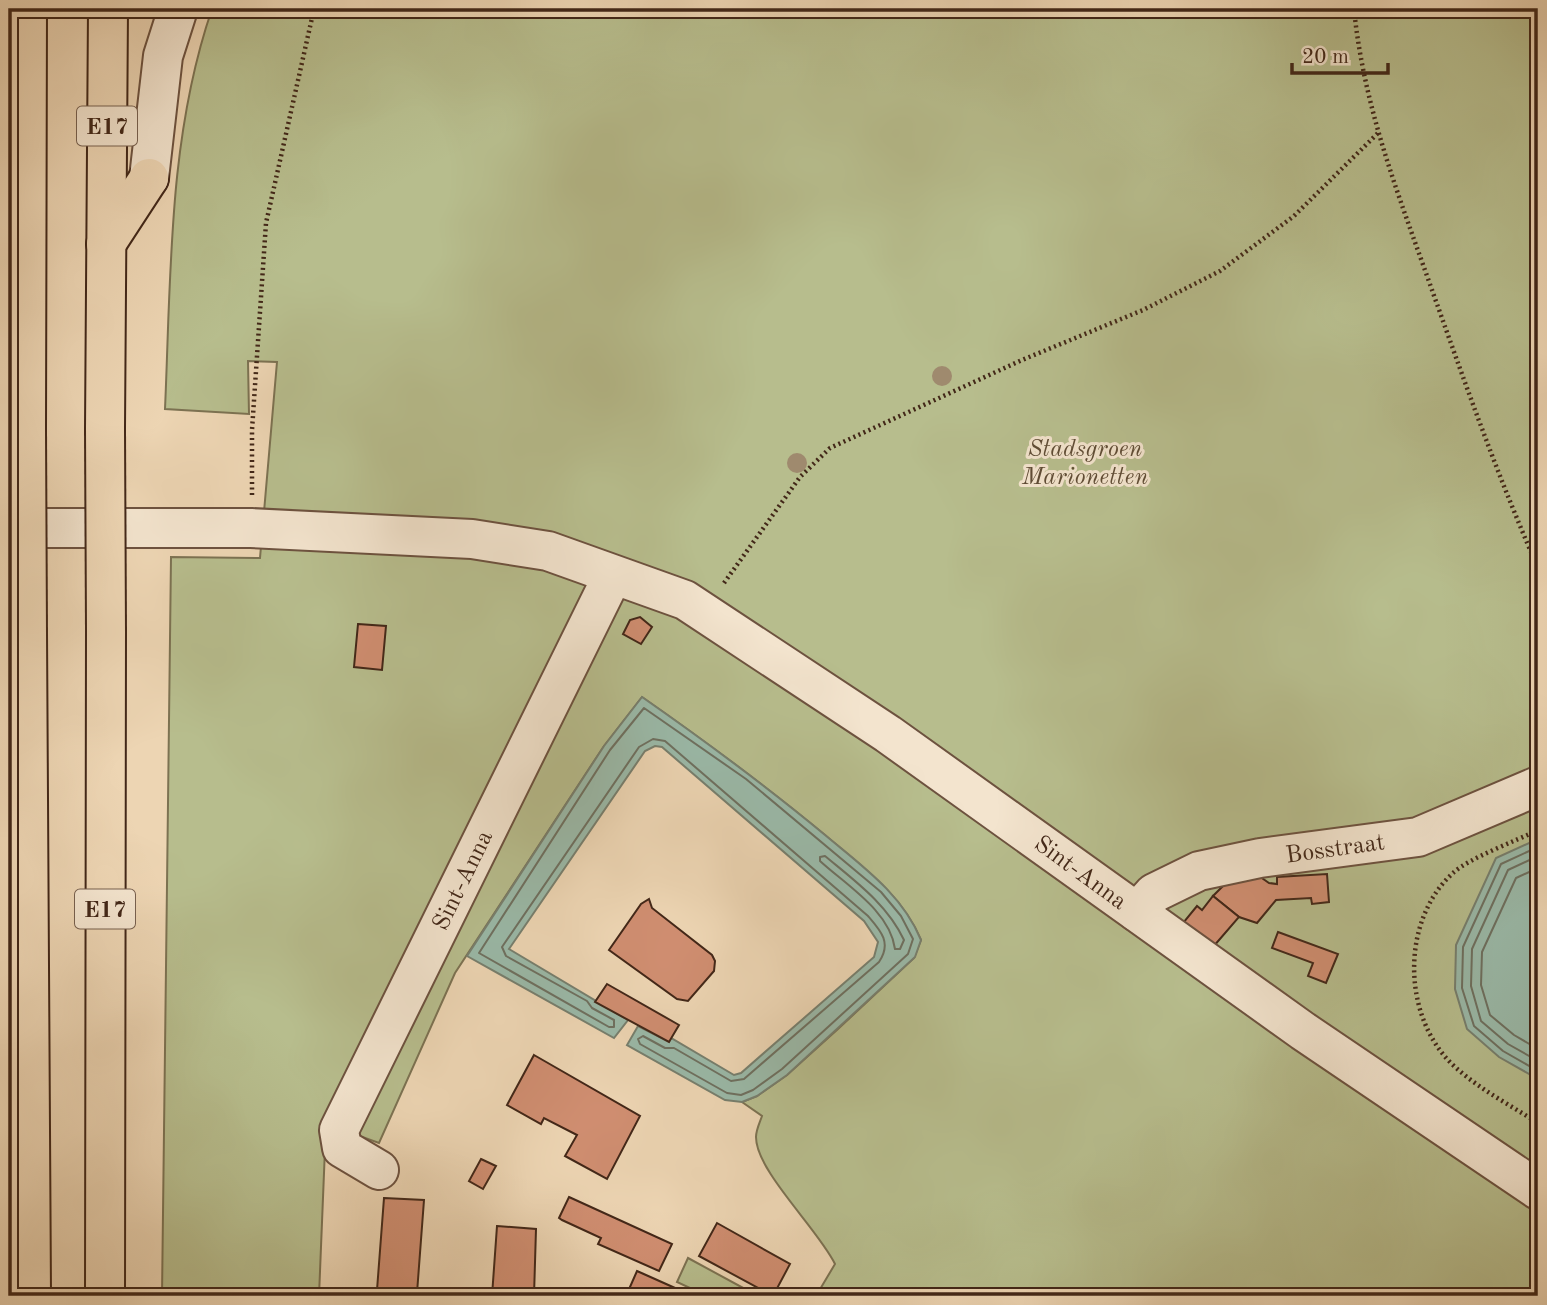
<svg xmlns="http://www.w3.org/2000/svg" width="1547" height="1305" font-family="'Old Standard TT',serif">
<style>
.green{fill:#b7bd8d;stroke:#7c7252;stroke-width:2}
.water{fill:#9ab9a8;stroke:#777f6e;stroke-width:2}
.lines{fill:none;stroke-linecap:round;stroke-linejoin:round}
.shore{stroke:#6e7060;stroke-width:2}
.building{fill:#d08e71;stroke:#422718;stroke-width:2}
.minor-casing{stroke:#6d523f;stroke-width:42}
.highway-casing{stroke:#422718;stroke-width:42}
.path{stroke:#422718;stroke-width:4.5;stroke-dasharray:2 3.5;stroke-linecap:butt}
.minor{stroke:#f3e4ce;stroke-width:38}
.highway{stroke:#edd5b3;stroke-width:38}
.highway-bridge-casing{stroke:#422718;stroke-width:42;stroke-linecap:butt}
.highway-bridge{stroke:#edd5b3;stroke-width:38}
.tree{fill:#9f8a6e}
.labels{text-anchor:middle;stroke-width:6;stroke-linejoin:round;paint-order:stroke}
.shield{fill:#f3e4ce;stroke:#77604f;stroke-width:2}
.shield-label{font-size:23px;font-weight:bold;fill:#422718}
.park-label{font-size:24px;font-style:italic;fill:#5f4c35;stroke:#f3e4ce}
.street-label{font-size:24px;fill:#422718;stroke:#f3e4ce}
</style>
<rect width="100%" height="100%" fill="#edd5b3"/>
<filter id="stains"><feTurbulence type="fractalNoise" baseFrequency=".00286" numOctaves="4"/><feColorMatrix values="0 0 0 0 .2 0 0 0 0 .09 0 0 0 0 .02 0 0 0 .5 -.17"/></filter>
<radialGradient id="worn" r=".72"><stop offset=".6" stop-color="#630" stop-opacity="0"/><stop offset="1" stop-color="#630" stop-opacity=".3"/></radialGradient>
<g class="green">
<path d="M212,9h1326v1287h-722l19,-32c-17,-35 -79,-93 -79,-127 0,-7 4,-15 6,-21l-20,-14 15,-6 30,-21 51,-46 76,-71 7,-18c-19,-46 -60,-74 -96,-105 -59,-49 -120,-94 -183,-138l-38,49 -149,227 -76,170 -53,-19 -7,172h-157l9,-739 89,1 17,-196 -29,-1 1,53 -84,-5c6,-134 3,-272 47,-400z"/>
<polygon points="688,1258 758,1296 707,1296 677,1282"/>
</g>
<g class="water">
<path d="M642,697c63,44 124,89 183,138 37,31 77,59 96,105l-6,17 -128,118 -30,21 -15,6 -17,-2 -98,-55 11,-19 31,16 2,-4 63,37 7,-2 133,-116 4,-15 -14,-21 -202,-174 -7,-1 -10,5 -136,198 119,71 -14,18 -147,-82 137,-210z"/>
<polygon points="1538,839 1538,1079 1499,1057 1467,1029 1455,989 1456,945 1496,858"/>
</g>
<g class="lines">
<g class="shore">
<path d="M644,708l102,71 135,113 20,24 12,23 -5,15 -126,115 -29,21 -12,5 -14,-2 -87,-49 -2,-5 5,-3 22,12h9l57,33 13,-2 135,-117c13,-19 2,-31 -11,-46l-203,-175 -12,-2 -14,8 -137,200 4,9 81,45 5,7 22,12v7h-5l-130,-74 131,-203z"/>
<polyline points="1538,847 1501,864 1463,947 1462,988 1474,1026 1503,1051 1538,1071"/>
<path d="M825,856c30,25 62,48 79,84l-4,9h-5c-5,-38 -49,-64 -75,-88v-4z"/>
<polyline points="1538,856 1508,870 1472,949 1471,986 1481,1021 1508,1044 1538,1061"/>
<polyline points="1538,868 1516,878 1482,952 1481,985 1490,1015 1514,1035 1538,1049"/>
</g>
</g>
<g class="building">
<polygon points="640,617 652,627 641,644 623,634 630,620"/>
<polygon points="358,624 386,626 382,670 354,667"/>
<polygon points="1327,874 1329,902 1312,904 1311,898 1276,900 1257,923 1239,917 1213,896 1225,884 1259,876 1269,883 1277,884 1277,877"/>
<polygon points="1213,896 1239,917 1213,947 1183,923 1197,906 1202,910"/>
<polygon points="649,899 652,908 712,955 715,961 714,971 688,1001 677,999 609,950 641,904"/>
<polygon points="1278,932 1338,954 1326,983 1308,976 1313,963 1272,948"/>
<polygon points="607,984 679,1025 669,1042 595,1002"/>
<polygon points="534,1055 640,1116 607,1179 565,1156 577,1135 544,1118 541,1124 507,1105"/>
<polygon points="481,1159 496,1166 483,1189 469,1181"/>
<polygon points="569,1197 672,1244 659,1271 598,1244 601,1238 562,1220 559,1218"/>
<polygon points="384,1198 424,1200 417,1293 377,1290"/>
<polygon points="717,1223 790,1264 773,1296 699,1256"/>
<polygon points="497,1226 536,1229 534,1296 492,1296"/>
<polygon points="637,1271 693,1296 626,1296"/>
</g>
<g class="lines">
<g class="minor-casing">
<g id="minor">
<polyline points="149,178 163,56 178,9"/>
<polyline points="9,528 251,528 472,539 548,551 685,600 888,734 1303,1031 1538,1190"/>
<polyline points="1137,912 1154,893 1199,871 1260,858 1418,837 1538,786"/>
<polyline points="379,1170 342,1148 339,1130 613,575"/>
</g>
</g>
<g class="highway-casing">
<g id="highway">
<polyline points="106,244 149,178"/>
<polyline points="26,429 27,9"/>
<polyline points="105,429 108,9"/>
<polyline points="27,633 31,1296"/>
<polyline points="105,1296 106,631"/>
</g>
</g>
<g class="path">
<path d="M1354,9c10,100 45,187 78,281 33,93 66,187 106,278"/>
<polyline points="252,495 252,430 266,223 314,9"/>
<polyline points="724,583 800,477 830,448 1022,360 1143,310 1220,271 1294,216 1378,133"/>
<path d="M1538,830c-22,11 -69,28 -85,43 -53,48 -51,145 1,193 25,23 56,39 84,57"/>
</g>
<use href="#minor" class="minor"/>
<use href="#highway" class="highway"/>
<g class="highway-bridge-casing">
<g id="highway-bridge">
<polyline points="26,429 27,633"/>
<polyline points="105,429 106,631"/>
</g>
</g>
<use href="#highway-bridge" class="highway-bridge"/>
</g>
<g class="tree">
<circle cx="942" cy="376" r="10"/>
<circle cx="797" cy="463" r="10"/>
</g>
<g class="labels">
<g class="shield">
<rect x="77" y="106.5" width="60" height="39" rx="5"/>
<rect x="75" y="889.5" width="60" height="39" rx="5"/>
</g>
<g class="shield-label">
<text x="107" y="134">E17</text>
<text x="105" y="917">E17</text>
</g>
<g class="park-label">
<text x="1085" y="456">Stadsgroen<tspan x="1085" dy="28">Marionetten</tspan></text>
</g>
<g class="street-label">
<text transform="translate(1335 848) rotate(-8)" y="8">Bosstraat</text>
<text transform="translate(1081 872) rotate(36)" y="8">Sint-Anna</text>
<text transform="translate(462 880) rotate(-64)" y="8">Sint-Anna</text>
</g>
</g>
<rect width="1547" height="1305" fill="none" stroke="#edd5b3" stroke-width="35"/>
<rect x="10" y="10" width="1526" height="1284" fill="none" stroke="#422718" stroke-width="3.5"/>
<rect x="18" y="18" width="1512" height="1270" fill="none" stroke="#422718" stroke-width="2"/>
<path d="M1292 63v10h96v-10" fill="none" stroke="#422718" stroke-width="3.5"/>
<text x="1302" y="63" font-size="21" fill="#422718" stroke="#f3e4ce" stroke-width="5" paint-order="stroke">20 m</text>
<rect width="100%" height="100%" filter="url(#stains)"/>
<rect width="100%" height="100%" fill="url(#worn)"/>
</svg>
